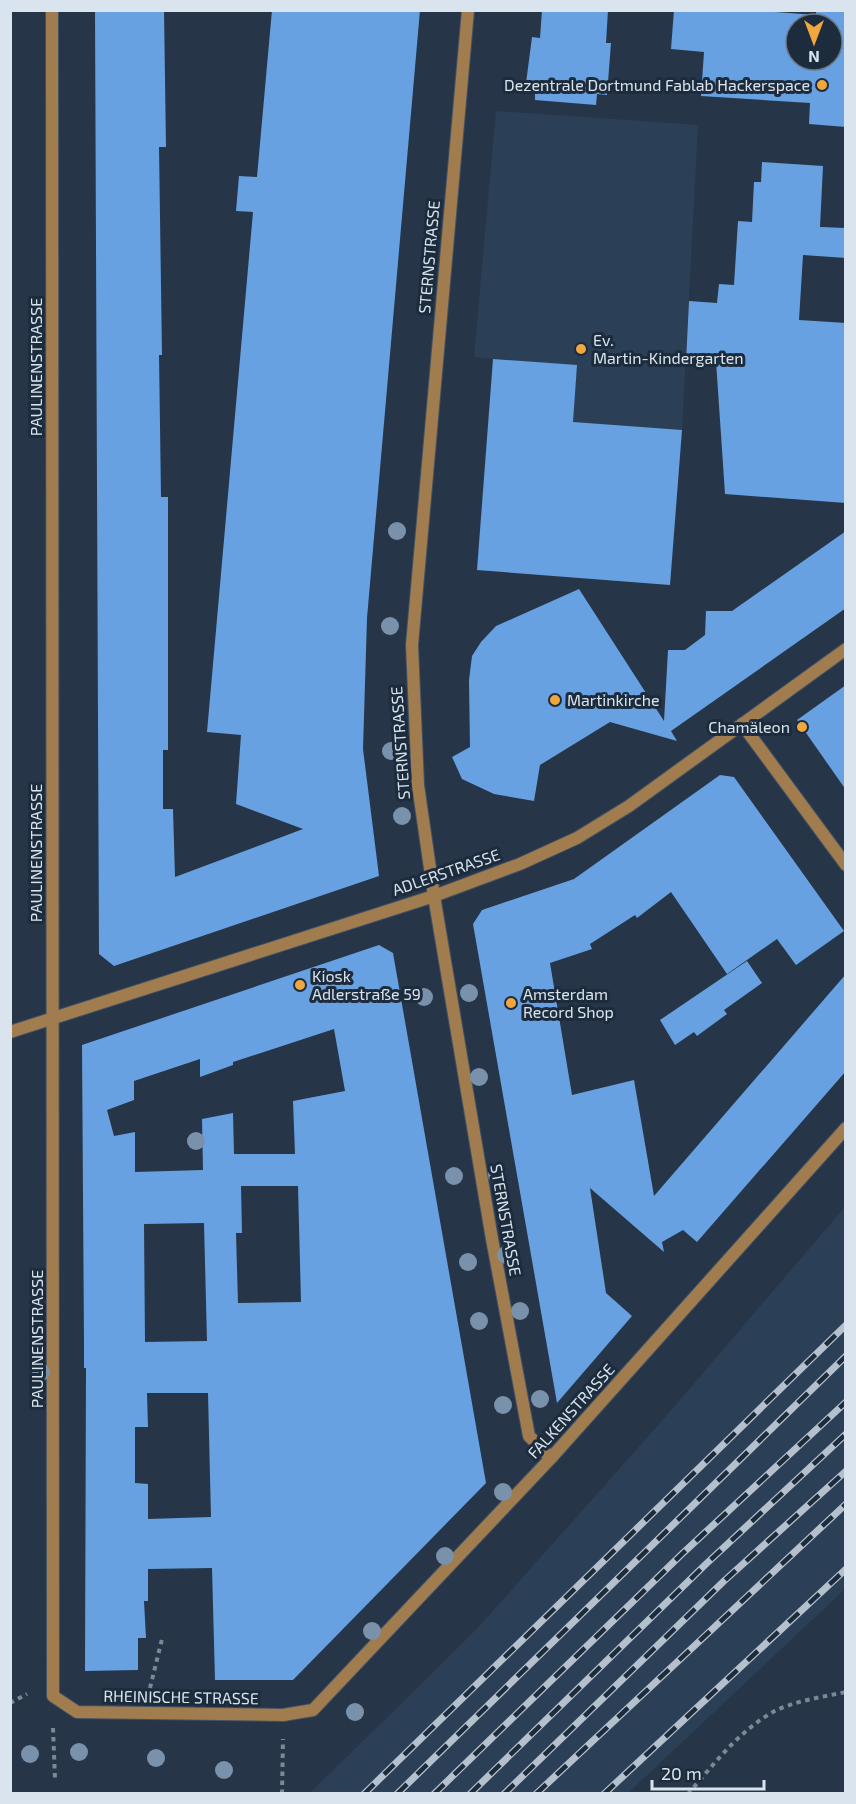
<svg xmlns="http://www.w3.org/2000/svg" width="856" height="1804" font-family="'Exo 2',sans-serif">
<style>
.built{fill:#2b4057}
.building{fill:#67a1e1;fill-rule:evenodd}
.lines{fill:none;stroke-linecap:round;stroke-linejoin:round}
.minor-casing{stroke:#435263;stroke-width:14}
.path{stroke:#7b8997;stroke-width:4;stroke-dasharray:4.5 4.5;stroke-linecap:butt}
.minor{stroke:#a17c4e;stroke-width:12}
.rail-casing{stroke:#b5c0cd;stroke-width:7}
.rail{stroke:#1d2c3d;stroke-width:4.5;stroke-dasharray:14;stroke-linecap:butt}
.tree{fill:#7a91ac}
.poi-dot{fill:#efa73e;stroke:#1d2c3d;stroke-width:2}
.labels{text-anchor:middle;stroke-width:6;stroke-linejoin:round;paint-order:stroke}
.poi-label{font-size:16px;fill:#dae4ef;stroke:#1d2c3d;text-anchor:start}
.street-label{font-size:16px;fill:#dae4ef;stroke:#1d2c3d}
</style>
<rect width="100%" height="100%" fill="#263648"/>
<g class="built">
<polygon points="496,111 698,125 682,430 670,585 559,576 577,366 474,357"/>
<polygon points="845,1207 845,1589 628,1793 310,1793 475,1631 662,1421"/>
</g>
<g class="building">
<polygon points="95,10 164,10 166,147 159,147 162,355 159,355 161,497 168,497 168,750 163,750 163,809 173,809 175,877 303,829 236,804 241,735 207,732 253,212 236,211 239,176 257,177 272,10 420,10 367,618 363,749 379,876 114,966 99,954"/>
<polygon points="542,10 608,10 606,43 611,43 607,95 597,94 596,105 535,100 535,92 525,91 532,37 540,38"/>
<path d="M674,10h76l66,5v-5h30v117l-37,-3 1,-21 -109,-7 3,-44 -33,-3zM796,24h36v36h-36z"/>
<polygon points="762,162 823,166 820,227 846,228 846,258 803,255 799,320 846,323 846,503 725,494 716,361 686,361 689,301 717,303 719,284 734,285 738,221 752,222 754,182 761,182"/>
<polygon points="493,359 577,365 573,422 682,430 670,585 477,570"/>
<polygon points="846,531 846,608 671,731 677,741 610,722 540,765 534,801 494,794 462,779 452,757 470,747 469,680 472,656 481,642 496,626 579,589 664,721 668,650 685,650 705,635 706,611 732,611"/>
<polygon points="846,685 846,790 797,720"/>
<polygon points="720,775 734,777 844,931 796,965 777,939 727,974 671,892 637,918 635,915 590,944 592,949 550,963 572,1095 634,1080 654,1196 846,974 846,1071 697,1242 683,1230 662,1242 664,1252 590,1188 606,1293 632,1316 557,1403 473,924 482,910 574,879"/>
<path d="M379,945l14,8 93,530 -193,197h-78l-3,-112 -64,1v32h-4l2,37h-8v32l-53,1 1,-303h-2v-23l-2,-300zM334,1029l11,62 -52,10 2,53h-61l-1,-41 -31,6 1,51 -68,2v-40l-21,4 -7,-26 27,-10v-19l66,-22v18l33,-12v-3zM241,1186h57l3,116 -63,1 -2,-70h6zM204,1223l3,118 -62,1 -1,-118zM147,1393h61l3,124 -63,2v-35l-13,-1v-56h13z"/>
<polygon points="747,961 762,983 724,1010 727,1014 697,1036 694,1032 675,1045 660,1020"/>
</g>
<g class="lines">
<g class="minor-casing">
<g id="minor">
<polyline points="52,10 53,1696 77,1712 283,1715 313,1710 551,1458 846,1128"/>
<polyline points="468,10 412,645 418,785 434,896 492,1239 529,1436 551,1458"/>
<polyline points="742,724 846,865"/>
<polyline points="10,1032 434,896 520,864 577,838 629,806 846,649"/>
</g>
</g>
<g class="path">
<polyline points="150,1688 162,1639"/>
<polyline points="10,1703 27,1694"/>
<polyline points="53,1728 55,1779"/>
<polyline points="282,1794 283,1739"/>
<path d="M688,1794c25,-29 51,-63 85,-82 21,-11 49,-15 73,-20"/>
</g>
<use href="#minor" class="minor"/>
<g class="rail-casing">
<g id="rail">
<polyline points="364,1794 846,1325"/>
<polyline points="397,1794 846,1356"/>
<polyline points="434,1794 683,1553 846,1402"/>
<polyline points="470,1794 706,1564 846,1434"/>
<polyline points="504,1794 724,1581 846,1471"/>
<polyline points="536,1794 846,1504"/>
<polyline points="604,1794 846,1569"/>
</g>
</g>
<use href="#rail" class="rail"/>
</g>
<g class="tree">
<circle cx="397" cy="531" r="9"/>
<circle cx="390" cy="626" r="9"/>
<circle cx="391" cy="751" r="9"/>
<circle cx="402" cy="816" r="9"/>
<circle cx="469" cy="993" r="9"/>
<circle cx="424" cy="997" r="9"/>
<circle cx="479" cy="1077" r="9"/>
<circle cx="196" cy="1141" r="9"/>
<circle cx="497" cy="1175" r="9"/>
<circle cx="454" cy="1176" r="9"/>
<circle cx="506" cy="1255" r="9"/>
<circle cx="468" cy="1262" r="9"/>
<circle cx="520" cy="1311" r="9"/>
<circle cx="479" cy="1321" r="9"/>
<circle cx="41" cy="1372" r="9"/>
<circle cx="540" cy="1399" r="9"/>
<circle cx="503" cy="1405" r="9"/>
<circle cx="503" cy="1492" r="9"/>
<circle cx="445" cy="1556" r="9"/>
<circle cx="372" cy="1631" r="9"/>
<circle cx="355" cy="1712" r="9"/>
<circle cx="79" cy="1752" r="9"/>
<circle cx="30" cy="1754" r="9"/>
<circle cx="156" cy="1758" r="9"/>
<circle cx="224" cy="1770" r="9"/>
</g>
<g class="poi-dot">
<circle cx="822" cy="85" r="6"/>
<circle cx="581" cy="349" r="6"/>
<circle cx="555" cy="700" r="6"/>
<circle cx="802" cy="727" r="6"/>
<circle cx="300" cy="985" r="6"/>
<circle cx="511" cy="1003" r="6"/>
</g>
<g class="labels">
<g class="poi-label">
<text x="810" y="91" text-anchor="end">Dezentrale Dortmund Fablab Hackerspace</text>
<text x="593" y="346">Ev.<tspan x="593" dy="18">Martin-Kindergarten</tspan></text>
<text x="567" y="706">Martinkirche</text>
<text x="790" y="733" text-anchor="end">Chamäleon</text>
<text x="312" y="982">Kiosk<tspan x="312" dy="18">Adlerstraße 59</tspan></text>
<text x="523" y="1000">Amsterdam<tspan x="523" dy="18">Record Shop</tspan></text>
</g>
<g class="street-label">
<text transform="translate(429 257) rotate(-85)" y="6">STERNSTRASSE</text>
<text transform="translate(36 367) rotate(-90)" y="6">PAULINENSTRASSE</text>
<text transform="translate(400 743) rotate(-94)" y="6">STERNSTRASSE</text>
<text transform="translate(36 853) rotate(-90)" y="6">PAULINENSTRASSE</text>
<text transform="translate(446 872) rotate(-19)" y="6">ADLERSTRASSE</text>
<text transform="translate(506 1220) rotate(80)" y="6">STERNSTRASSE</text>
<text transform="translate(37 1339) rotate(-90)" y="6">PAULINENSTRASSE</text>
<text transform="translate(571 1411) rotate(-48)" y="6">FALKENSTRASSE</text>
<text transform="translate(181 1697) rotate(1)" y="6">RHEINISCHE STRASSE</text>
</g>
</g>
<rect width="856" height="1804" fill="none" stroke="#dae4ef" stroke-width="24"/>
<g transform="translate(814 42) rotate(180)"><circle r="28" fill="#1d2c3d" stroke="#697684" stroke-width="1.5"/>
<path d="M0-4.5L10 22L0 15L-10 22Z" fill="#efa73e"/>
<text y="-9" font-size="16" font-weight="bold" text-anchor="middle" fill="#dae4ef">N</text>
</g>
<path d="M652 1780v9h112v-9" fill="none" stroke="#dae4ef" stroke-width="3"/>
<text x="661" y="1780" font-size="18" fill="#dae4ef" stroke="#1d2c3d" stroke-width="4.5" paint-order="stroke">20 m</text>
</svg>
